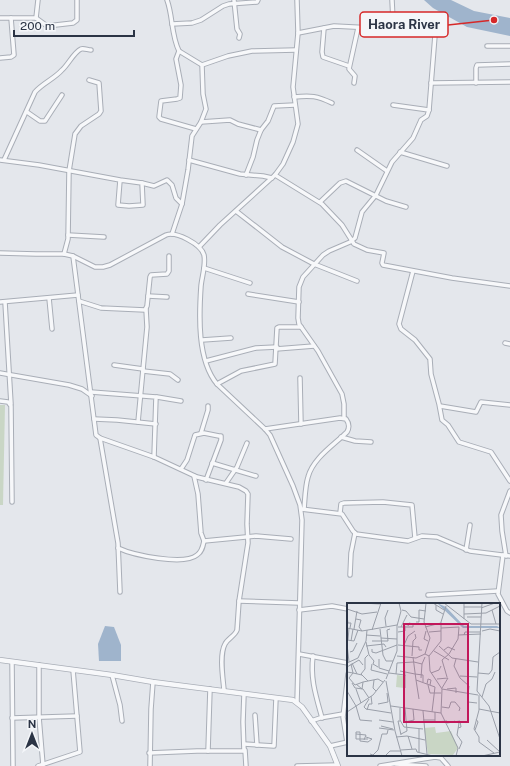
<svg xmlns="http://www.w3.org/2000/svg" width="510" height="766" font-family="'Public Sans',sans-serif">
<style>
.green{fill:#c9d6c5}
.water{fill:#9fb4cc}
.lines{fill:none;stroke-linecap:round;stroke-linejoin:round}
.minor-casing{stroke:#a9aeb7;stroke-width:5.5}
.tertiary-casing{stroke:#a9aeb7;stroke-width:6}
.minor{stroke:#f7f8fa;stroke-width:3.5}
.tertiary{stroke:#f7f8fa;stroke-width:4.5}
.inset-road{fill:none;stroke:#9a9fa9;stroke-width:1}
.view{fill:#c2185b;fill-opacity:0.15;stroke:#c2185b;stroke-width:2}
.inset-edge{fill:none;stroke:#2b3445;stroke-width:2}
.leader{fill:none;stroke:#d62828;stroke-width:1.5}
.callout-dot{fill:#d62828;stroke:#f4f6f9;stroke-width:1.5}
.callout{fill:#f4f6f9;stroke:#d62828;stroke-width:1.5}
.callout-label{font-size:13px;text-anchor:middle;font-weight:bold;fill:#2b3445}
</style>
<rect width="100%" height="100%" fill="#e4e7ec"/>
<polygon class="green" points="0,405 5,405 3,505 0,505"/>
<g class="water">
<polygon points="424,0 451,0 474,11 510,18 510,36 467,27 433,8"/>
<polygon points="105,626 114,627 121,645 121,661 99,661 98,644"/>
</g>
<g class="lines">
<g class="minor-casing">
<g id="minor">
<path d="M167,0c6,16 4,35 12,51l23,14 1,29 3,15 -5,13 -9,14 -4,34 -6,34 -10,30"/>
<polyline points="234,0 237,29 240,34 239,38"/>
<polyline points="392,0 393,20"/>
<polyline points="0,18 36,18 47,26 73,23 77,20 77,0"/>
<polyline points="36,18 38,0"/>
<polyline points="172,24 192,23 201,20 223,6 229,4 257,2 258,0"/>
<polyline points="324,28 322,52 323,57 349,66"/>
<polyline points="298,33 334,26 373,28 376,21 380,19 433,19 436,23 429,110 427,116 421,120 413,138 392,162 376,195 362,212 355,238 350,242 329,251 323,255 303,277 299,287 298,318 299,324 318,351 342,394 344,404 344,418"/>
<polyline points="487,46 510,46"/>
<polyline points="179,51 176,59 181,85 180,98 177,99 161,101 159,117 161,119 196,129"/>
<polyline points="0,58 11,57 14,55 11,18"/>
<polyline points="202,65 228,56 252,51 296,50"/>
<polyline points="354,83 355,76 349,69 358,28"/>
<polyline points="431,83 510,82"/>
<polyline points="476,83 476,68 477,65 510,64"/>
<path d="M294,97c17,-2 23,-1 38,6"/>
<polyline points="393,105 429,110"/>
<polyline points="27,112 40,121 45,121 62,95"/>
<polyline points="201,122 230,120 238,124 261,130"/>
<polyline points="357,150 387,171"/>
<polyline points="400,152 447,166"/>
<polyline points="0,160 39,165 120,180 118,205 129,206 143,205 142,183 120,180"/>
<path d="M4,160l31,-68c8,-9 19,-13 27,-22 6,-5 12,-18 19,-21 3,-1 7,1 10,1"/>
<polyline points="189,160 240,174 263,176 272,178"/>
<polyline points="246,175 253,157 257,140 261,130 268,121 274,106 295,105"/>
<polyline points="275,175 322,204 342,225 354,244 367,250 384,253 382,263 383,265 452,278 510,286"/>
<polyline points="142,183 154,186 167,180 172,185 176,198 182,204"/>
<polyline points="320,202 340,183 346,181 386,201 406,207"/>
<polyline points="236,211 282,247 314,264 357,281"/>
<polyline points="68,235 104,237"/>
<polyline points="199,247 220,225 275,175 283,164 293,142 298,124 293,87 298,33 297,0"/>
<path d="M0,253l36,1h28l9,2 22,11h8l7,-2 56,-30c10,-4 35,9 38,20 2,10 -2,21 -3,31 -2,29 -4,74 16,98l48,45 5,6 23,51 7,19 2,15 -5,182"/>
<polyline points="64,254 68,239 69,171 75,134 81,126 99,114 101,111 99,83 89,80"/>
<path d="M73,256l23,179 4,3 54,19 43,20 42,10 7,4 2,3 -1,30 1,19 -9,58 -2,29c-2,6 -9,8 -12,14 -6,11 -2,34 -1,46"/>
<polyline points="204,268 250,283"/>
<polyline points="413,271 399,324 401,329 415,340 430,359 431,374 439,404 442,420 448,425 459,442 491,452 510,481"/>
<polyline points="248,294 299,302"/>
<polyline points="148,296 167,297"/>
<polyline points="49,298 52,329"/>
<polyline points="79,301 101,308 145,310 147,306 150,277 151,275 167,274 169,271 169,256"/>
<polyline points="0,302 78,295"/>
<polyline points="5,302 11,404"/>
<polyline points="202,340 231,338"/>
<polyline points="505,343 510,344"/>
<polyline points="276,349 314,346"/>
<polyline points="206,361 256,348 277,347"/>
<polyline points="114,365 143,369"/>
<polyline points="143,371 170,374 178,380"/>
<polyline points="0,373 69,385 82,389 92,396"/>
<polyline points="300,378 301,424"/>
<polyline points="217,384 241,371 275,364 277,328 279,327 301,327"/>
<polyline points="91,392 156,397 154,457"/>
<polyline points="157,397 181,401"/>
<polyline points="0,401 8,402 11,406 12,502"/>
<polyline points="440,406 476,412 481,402 510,405"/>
<polyline points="94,419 117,420 156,424"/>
<polyline points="138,422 147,327 146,309"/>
<path d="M265,429l75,-11 6,1c3,4 4,8 1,13 -13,13 -34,26 -39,45 -3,10 -3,22 -4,32"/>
<polyline points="201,433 208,410 208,406"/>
<polyline points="341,437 355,441 371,442"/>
<polyline points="100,438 118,543 120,592"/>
<polyline points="212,463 256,476"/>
<polyline points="181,469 187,460 195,435 204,433 219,436 221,436 221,440 206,480"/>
<polyline points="194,476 198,494 201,533 204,541 256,536 291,539"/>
<polyline points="226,483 237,467 247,443"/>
<polyline points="301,509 342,514 353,531 356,534 408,541 422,536 437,537 470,551 510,556"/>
<polyline points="340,513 341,504 344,503 383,502 412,505 415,538"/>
<path d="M118,548c15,7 66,18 79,7 5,-3 6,-9 7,-14"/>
<polyline points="466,550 470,525"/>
<polyline points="503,555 498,594 507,611 510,613"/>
<polyline points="506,556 502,531 501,515 510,491"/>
<polyline points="350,575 351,553 355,533"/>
<polyline points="428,595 498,591"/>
<polyline points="239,601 299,603"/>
<polyline points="299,610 332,606 348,609"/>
<polyline points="299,654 348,663"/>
<path d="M313,656c-3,23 3,40 9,62"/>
<polyline points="12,662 13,766"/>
<polyline points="39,665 39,717 43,765"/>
<polyline points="112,675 120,705 122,721"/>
<polyline points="255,715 257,745"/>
<polyline points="12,718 77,716"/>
<polyline points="311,721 320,718 343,714"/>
<polyline points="347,742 343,717 348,674"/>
<polyline points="244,744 274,746 276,698"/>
<polyline points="330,746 348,742"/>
<polyline points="245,750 246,766"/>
<polyline points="208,751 210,689"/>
<polyline points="149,753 197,751 244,751 243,722 244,694"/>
<polyline points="396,764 426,766"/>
<polyline points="38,766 80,752 73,670"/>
<polyline points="150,766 151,709 153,682"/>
<polyline points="297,766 337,765"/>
<polyline points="380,766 435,757 441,758 448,766"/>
</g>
</g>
<g class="tertiary-casing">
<polyline id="tertiary" points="0,660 112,675 153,682 293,700 302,707 330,746 338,766"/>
</g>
<use href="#minor" class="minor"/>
<use href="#tertiary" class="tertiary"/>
</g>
<g transform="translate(347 603)">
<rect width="153" height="153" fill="#e4e7ec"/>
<path d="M50,72l7,1v12l-8,-1zM88,124l1,6 15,-2 7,17 -5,7 -25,-1 -4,-26z" fill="#c9d6c5"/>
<path d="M90,0l9,4 18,19h33l3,2h-37z" fill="#9fb4cc"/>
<path class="inset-road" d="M14,0l20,1M86,0l11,7M97,0l27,21h29M135,0l-5,88 12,15 11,33M89,2v5l7,4M117,4h18M134,5l14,-5M0,6l15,5 15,-2M55,7l4,1 5,6 13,2M145,7l4,14M117,11l22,-1 14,-7M0,14l1,6h3l-1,5M120,14h14M9,16l5,1 -2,7 3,4M117,16v-16M69,19h3v-12l7,1M39,23l-1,-8 3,-8M51,24h15v-3l-4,-1 -1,3M54,24l6,-12M78,24l16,-4M0,25l15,3 35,-6M94,25l18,-1 -1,12 -9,15 -7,6 5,17M7,26l3,-18M33,26l3,26 3,6h7M25,27l9,-27M79,28l-2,8 4,2M135,28l8,-2 10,2M51,29l7,-1v-5M82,29l12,-1M19,32l14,1M111,32l23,-1M117,32l1,-3h15M34,35l16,1M0,37l7,1 4,-11M1,37l1,-12M4,38l2,-12M25,38h16l-1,-11 3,-1M19,39l3,13 5,6 -1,3 5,3M0,41l2,18M51,42l21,2v3h3M57,42l4,-9 7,-5M19,43l18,-2 2,3M92,43l13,12 26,4M25,46v3l4,1 21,-8M97,47l4,-3 7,3M87,48l15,9M3,49l3,-1 4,-8M78,51l5,-16 -6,-16 2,-19M50,53l19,2 9,-4 4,2 1,15 12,18 -1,24M65,53l1,-15 3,-3 -1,-4M82,53l12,-15v-19l5,-16M66,54l3,23 19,7 -3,25M32,56v9l10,3M109,56l-2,7 6,12 9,8 -1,9M67,59l8,2 3,-7M0,60l11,-5 8,-17 1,-11M5,60l5,11M57,60l1,13M25,61l-1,6 16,4M0,64l12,-7 4,5M53,68l15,3M0,69l6,1 -2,-9M42,70l16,2v13M84,70l8,-3 2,-4M131,70l11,1 3,-4 1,-13 7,-5M49,71l1,-11 17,-1M68,71l8,1v7M15,72l-9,-2 -4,5 6,7 8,-3M113,73l17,1M74,75l1,-14M39,76l11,-28v-25l4,-15 -2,-8M90,76l11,-1 -6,10M27,77l-1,8 3,3M69,77l3,19M21,78l-7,-7 4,-5v-11l3,-3M39,78l9,50 7,25M5,80l3,5 8,1 6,9M9,81l6,5 1,-7 15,-3 5,3M80,81l1,-5 3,1 -1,5M81,82l2,8h11M9,86l5,14M95,86l36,6M100,86l9,-1v5M0,88l9,15 4,14 12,1M121,92v7l9,1M132,92v15l-5,19 5,8v5l15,11M135,94l4,-13 6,-5 3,-7M22,96l-5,8 2,2 25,4M31,101l10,-2 -1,-9M44,103l50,7 17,35 -2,8M95,104l7,1 2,-6h4l5,6 -1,3M53,105v12l4,7 19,2M132,106l21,4M20,107l2,-6h3l-1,-8M76,108l4,43M0,109l26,-17 12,-15M32,117l14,2M76,117h12v-8M88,117v2l12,-1M53,118h-2l3,14M107,118l5,2 -2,12 5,7 -3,7M58,119l9,-2 -1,-11M100,120l13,-2 1,6 -3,1M34,123l12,3M32,125l15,2M72,126v23M128,127l3,-8 -2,-3M9,129h4v9l8,1 4,-3 -6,-2M9,129v7h12M9,131l10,1 -2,5M54,131l6,-3 -2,-23M61,133l4,13M49,134l11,-1 18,4M140,137l13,12M54,147l15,-1 1,3 16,4M23,151l3,1 5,-5 4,-16h5l1,-4M38,153l5,-5h11M135,153l18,-4"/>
<path class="view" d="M57,21h64v98h-64z"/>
<rect width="153" height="153" class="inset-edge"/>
</g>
<path class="leader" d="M494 20L448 25"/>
<circle class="callout-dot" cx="494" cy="20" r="4"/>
<rect class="callout" x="360" y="12" width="88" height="25" rx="4"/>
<g class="callout-label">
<text x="404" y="29">Haora River</text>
</g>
<g transform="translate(32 734)" stroke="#f4f6f9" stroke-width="3" paint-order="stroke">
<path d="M0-3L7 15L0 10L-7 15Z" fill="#2b3445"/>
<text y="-6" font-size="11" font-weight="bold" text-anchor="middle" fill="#2b3445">N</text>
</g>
<path d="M14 30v6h120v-6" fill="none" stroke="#2b3445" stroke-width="2"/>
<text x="20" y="30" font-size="12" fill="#2b3445" stroke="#f4f6f9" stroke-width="3" paint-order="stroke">200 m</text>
</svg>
